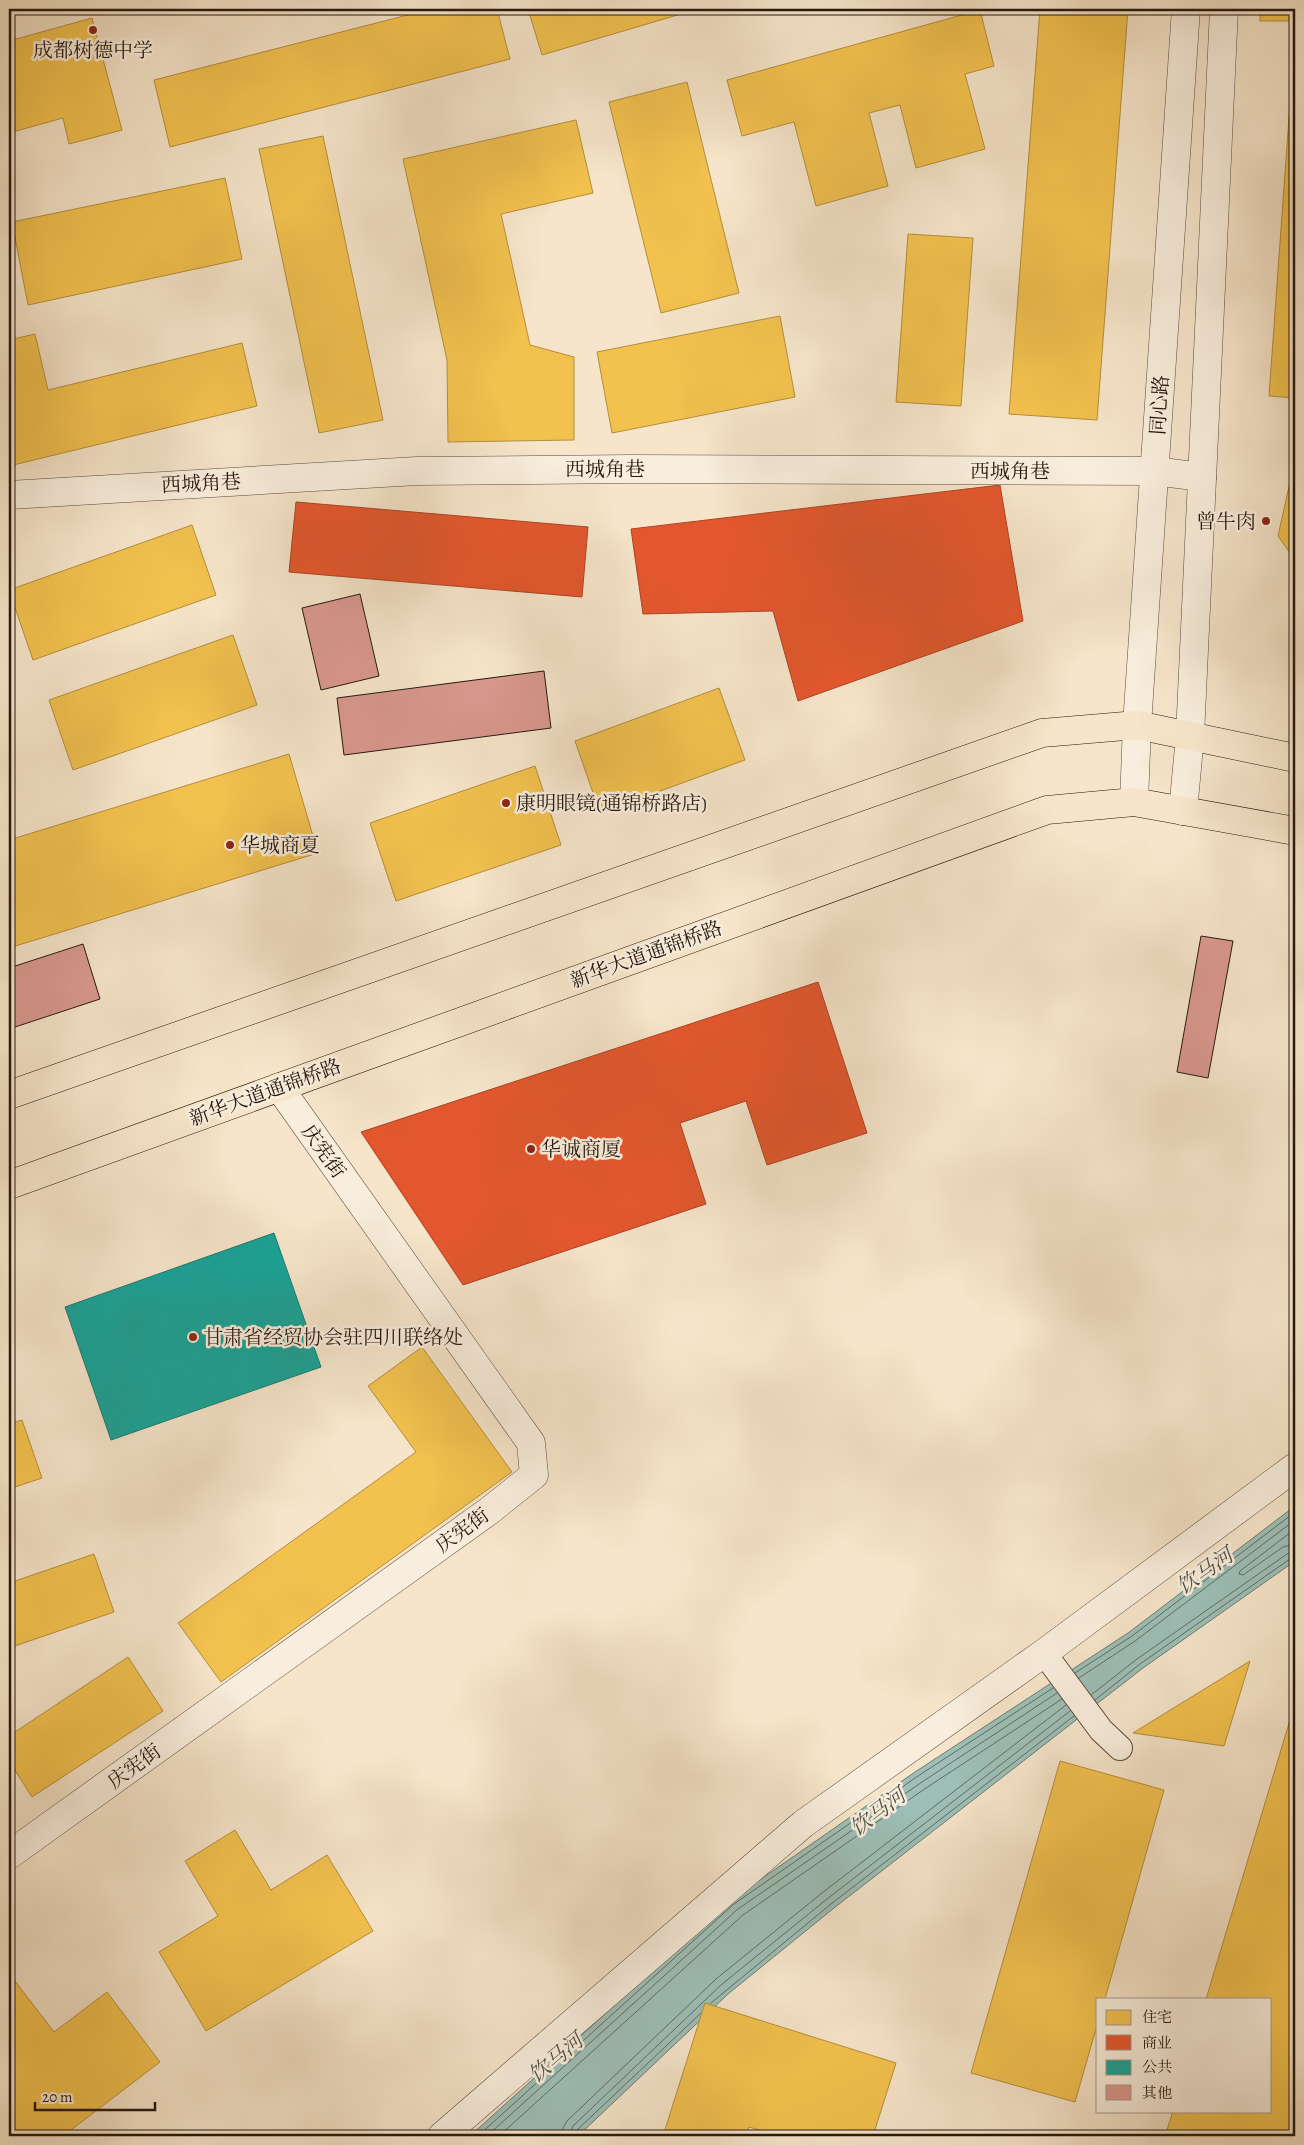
<svg xmlns="http://www.w3.org/2000/svg" width="1304" height="2145" font-family="Alegreya,'Noto Serif SC',serif">
<style>
.water{fill:#9dbfb7;stroke:#6d7c74}
.homes{fill:#f2c14e;stroke:#b48e3b}
.shops{fill:#e4572e;stroke:#ab4425}
.public{fill:#17a398;stroke:#1b796f}
.lines{fill:none;stroke-linecap:round;stroke-linejoin:round}
.shore{stroke:#616c63;stroke-width:1}
.building{fill:#d9988e;stroke:#25180f}
.service-casing{stroke:#594b3e;stroke-width:26}
.minor-casing{stroke:#594b3e;stroke-width:29}
.tertiary-casing{stroke:#594b3e;stroke-width:29}
.primary-casing{stroke:#25180f;stroke-width:29}
.service{stroke:#f9eedd;stroke-width:24}
.minor{stroke:#f9eedd;stroke-width:28}
.tertiary{stroke:#f9eedd;stroke-width:28}
.primary{stroke:#f6e5ca;stroke-width:28}
.poi-dot{fill:#8f2418;stroke:#f9eedd;stroke-width:2}
.labels{text-anchor:middle;stroke-width:5;stroke-linejoin:round;paint-order:stroke}
.poi-label{font-size:20px;fill:#25180f;stroke:#f9eedd;text-anchor:start}
.street-label{font-size:20px;fill:#25180f;stroke:#f9eedd}
.water-label{font-size:21px;font-style:italic;fill:#4f524a;stroke:#f9eedd}
</style>
<rect width="100%" height="100%" fill="#f6e5ca"/>
<filter id="stains"><feTurbulence type="fractalNoise" baseFrequency=".004" numOctaves="4"/><feColorMatrix values="0 0 0 0 .2 0 0 0 0 .09 0 0 0 0 .02 0 0 0 .5 -.17"/></filter>
<radialGradient id="worn" r=".72"><stop offset=".6" stop-color="#630" stop-opacity="0"/><stop offset="1" stop-color="#630" stop-opacity=".3"/></radialGradient>
<polygon class="water" points="1295,1506 1295,1561 1143,1668 834,1908 728,1994 578,2136 470,2136 731,1900 915,1772 1128,1633"/>
<g class="homes">
<polygon points="431,9 497,9 510,59 170,147 154,80"/>
<polygon points="528,9 698,9 542,55"/>
<polygon points="1040,9 1128,9 1097,420 1009,414"/>
<rect x="1260" y="9" width="35" height="12"/>
<polygon points="980,10 994,66 965,74 985,149 916,168 900,105 869,113 888,186 816,206 794,122 742,136 727,80"/>
<polygon points="92,18 122,130 69,144 63,118 9,133 9,41"/>
<polygon points="1293,62 1295,62 1295,398 1269,396"/>
<polygon points="687,82 739,293 661,313 609,102"/>
<polygon points="576,120 593,193 501,214 530,345 574,357 574,440 448,442 447,360 403,159"/>
<polygon points="323,136 383,420 319,433 259,149"/>
<polygon points="225,178 242,259 28,305 12,222"/>
<polygon points="908,234 973,238 961,406 896,402"/>
<polygon points="780,316 795,397 612,433 597,352"/>
<polygon points="35,334 48,390 242,343 257,406 9,466 9,340"/>
<polygon points="1294,464 1295,465 1295,560 1278,536"/>
<polygon points="192,525 216,595 33,660 9,590"/>
<polygon points="233,635 257,705 73,770 49,700"/>
<polygon points="719,688 745,760 600,813 575,741"/>
<polygon points="289,754 318,853 9,948 9,840"/>
<polygon points="535,766 561,845 396,901 370,823"/>
<polygon points="422,1347 512,1472 221,1682 178,1623 416,1452 368,1386"/>
<polygon points="22,1420 42,1478 9,1489 9,1424"/>
<polygon points="94,1554 114,1612 9,1648 9,1583"/>
<polygon points="128,1657 163,1711 32,1797 9,1761 9,1736"/>
<polygon points="1250,1661 1224,1746 1133,1733"/>
<polygon points="1290,1720 1295,1721 1295,2114 1289,2136 1165,2136 1173,2111 1270,2111 1270,1999 1206,1999"/>
<polygon points="1060,1761 1164,1790 1105,1999 1098,1999 1098,2022 1075,2102 971,2073"/>
<polygon points="235,1830 271,1890 327,1855 373,1931 206,2031 159,1952 218,1916 185,1861"/>
<polygon points="12,1977 54,2032 107,1992 160,2062 63,2136 9,2136 9,1980"/>
<polygon points="705,2003 896,2063 873,2136 779,2136 749,2127 746,2136 663,2136"/>
</g>
<g class="shops">
<polygon points="1000,485 1023,621 798,701 773,611 643,614 631,529"/>
<polygon points="296,502 588,527 582,597 289,572"/>
<polygon points="818,982 867,1133 767,1165 746,1101 680,1123 706,1204 463,1285 361,1132"/>
</g>
<polygon class="public" points="274,1233 321,1367 111,1440 65,1307"/>
<g class="lines">
<g class="shore">
<polyline points="1295,1529 1240,1571 1239,1574 1243,1575 1283,1547 1295,1544"/>
<polyline points="1075,1673 1132,1636 1295,1512"/>
<polyline points="1079,1678 1135,1641 1295,1520"/>
<polyline points="1091,1695 1137,1659 1287,1554 1295,1551"/>
<polyline points="1095,1700 1140,1664 1290,1559 1295,1558"/>
<polyline points="711,2003 831,1904 1074,1716"/>
<polyline points="478,2136 734,1904 918,1776 1053,1688"/>
<polyline points="487,2136 738,1909 922,1782 1057,1693"/>
<polyline points="499,2136 743,1915 926,1788 1062,1699"/>
<polyline points="562,2136 563,2128 567,2121 716,1979 822,1893 1066,1705"/>
<polyline points="569,2136 573,2126 721,1985 827,1899 1070,1711"/>
<polyline points="575,2136 577,2130 701,2013"/>
</g>
</g>
<g class="building">
<polygon points="360,594 379,676 321,690 302,608"/>
<polygon points="544,671 551,728 344,755 337,698"/>
<polygon points="1201,936 1233,941 1208,1078 1177,1072"/>
<polygon points="83,944 100,999 9,1029 9,968"/>
</g>
<g class="lines">
<g class="service-casing">
<polyline id="service" points="1044,1653 1101,1730 1120,1748"/>
</g>
<g class="minor-casing">
<g id="minor">
<polyline points="9,495 417,471 631,469 1154,471 1202,477"/>
<polyline points="9,1855 489,1511 534,1475 531,1443 279,1087"/>
<polyline points="442,2136 803,1824 1044,1653 1295,1467"/>
</g>
</g>
<g class="tertiary-casing">
<g id="tertiary">
<polyline points="1134,802 1137,725 1186,9"/>
<polyline points="1183,811 1190,736 1224,9"/>
</g>
</g>
<g class="primary-casing">
<g id="primary">
<polyline points="9,1095 1042,733 1137,725 1295,758"/>
<polyline points="9,1185 1047,810 1134,802 1295,831"/>
</g>
</g>
<use href="#service" class="service"/>
<use href="#minor" class="minor"/>
<use href="#tertiary" class="tertiary"/>
<use href="#primary" class="primary"/>
</g>
<g class="poi-dot">
<circle cx="93" cy="30" r="5"/>
<circle cx="1266" cy="521" r="5"/>
<circle cx="506" cy="803" r="5"/>
<circle cx="230" cy="845" r="5"/>
<circle cx="531" cy="1149" r="5"/>
<circle cx="193" cy="1337" r="5"/>
</g>
<g class="labels">
<g class="poi-label">
<text x="93" y="57" text-anchor="middle">成都树德中学</text>
<text x="1256" y="528" text-anchor="end">曾牛肉</text>
<text x="516" y="810">康明眼镜(通锦桥路店)</text>
<text x="240" y="852">华城商夏</text>
<text x="541" y="1156">华诚商厦</text>
<text x="203" y="1344">甘肃省经贸协会驻四川联络处</text>
</g>
<g class="street-label">
<text transform="translate(1159 405) rotate(-86)" y="7">同心路</text>
<text x="605" y="476">西城角巷</text>
<text x="1010" y="478">西城角巷</text>
<text transform="translate(201 483) rotate(-3)" y="7">西城角巷</text>
<text transform="translate(646 954) rotate(-20)" y="7">新华大道通锦桥路</text>
<text transform="translate(265 1092) rotate(-20)" y="7">新华大道通锦桥路</text>
<text transform="translate(324 1151) rotate(55)" y="7">庆宪街</text>
<text transform="translate(462 1530) rotate(-36)" y="7">庆宪街</text>
<text transform="translate(134 1766) rotate(-36)" y="7">庆宪街</text>
</g>
<g class="water-label">
<text transform="translate(1205 1571) rotate(-35)" y="7">饮马河</text>
<text transform="translate(878 1812) rotate(-37)" y="7">饮马河</text>
<text transform="translate(556 2058) rotate(-40)" y="7">饮马河</text>
</g>
</g>
<rect width="1304" height="2145" fill="none" stroke="#f6e5ca" stroke-width="30"/>
<rect x="10" y="10" width="1284" height="2125" fill="none" stroke="#25180f" stroke-width="2.5"/>
<rect x="15" y="15" width="1274" height="2115" fill="none" stroke="#25180f"/>
<rect x="1096" y="1998" width="175" height="115" fill="#f9eedd" stroke="#a4988b"/>
<rect x="1106" y="2010" width="25" height="15" fill="#f2c14e" stroke="#a4988b"/>
<text x="1142" y="2022" font-size="15" fill="#25180f">住宅</text>
<rect x="1106" y="2035" width="25" height="15" fill="#e4572e" stroke="#a4988b"/>
<text x="1142" y="2048" font-size="15" fill="#25180f">商业</text>
<rect x="1106" y="2060" width="25" height="15" fill="#17a398" stroke="#a4988b"/>
<text x="1142" y="2072" font-size="15" fill="#25180f">公共</text>
<rect x="1106" y="2085" width="25" height="15" fill="#d9988e" stroke="#a4988b"/>
<text x="1142" y="2098" font-size="15" fill="#25180f">其他</text>
<path d="M35 2102v8h120v-8" fill="none" stroke="#25180f" stroke-width="2.5"/>
<text x="42" y="2102" font-size="15" fill="#25180f" stroke="#f9eedd" stroke-width="4" paint-order="stroke">20 m</text>
<rect width="100%" height="100%" filter="url(#stains)"/>
<rect width="100%" height="100%" fill="url(#worn)"/>
</svg>
